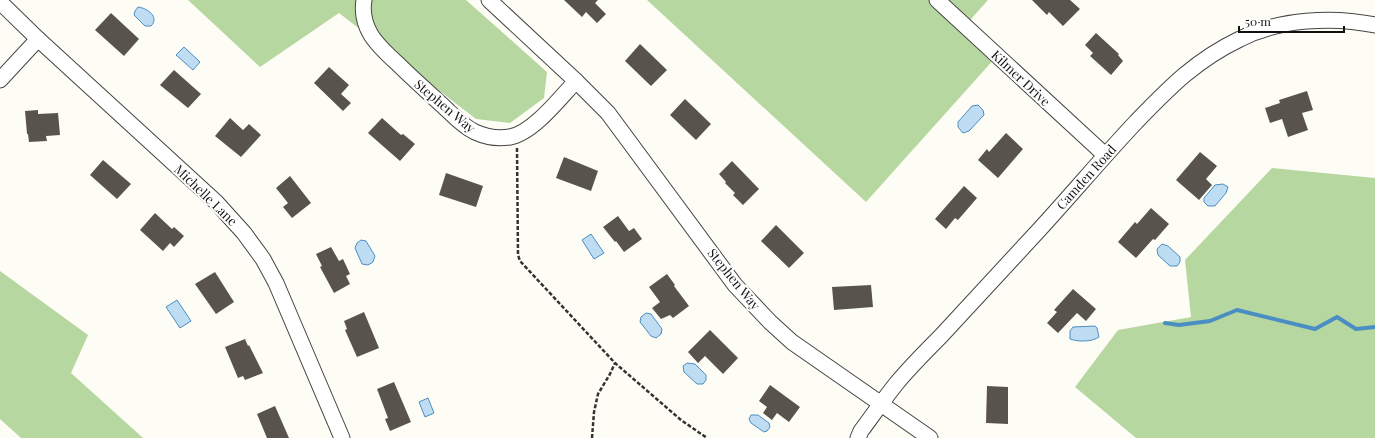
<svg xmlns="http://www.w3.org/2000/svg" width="1375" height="438" font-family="'Playfair Display',serif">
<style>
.forest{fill:#b7d7a1}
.water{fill:#bedcf2;stroke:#4b8ec3}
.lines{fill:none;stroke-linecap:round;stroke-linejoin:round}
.stream{stroke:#4b8ec3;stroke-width:4}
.building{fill:#59534e}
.minor-casing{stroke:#444;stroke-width:17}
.path{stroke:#333;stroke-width:2.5;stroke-dasharray:4 2;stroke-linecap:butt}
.minor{stroke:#fff;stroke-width:15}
.labels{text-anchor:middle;stroke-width:4;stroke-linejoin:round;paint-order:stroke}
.street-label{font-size:13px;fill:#111;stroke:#fff}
</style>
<rect width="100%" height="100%" fill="#fefdf5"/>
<g class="forest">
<polygon points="188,0 466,0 547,72 544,98 510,123 476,119 339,13 260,67"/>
<polygon points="647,0 988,0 964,27 996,57 866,202"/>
<polygon points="1272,168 1375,178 1375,438 1136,438 1075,387 1118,330 1191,317 1185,260"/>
<polygon points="0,271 88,335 71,373 143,438 21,438 0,419"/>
</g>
<g class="water">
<path d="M138,7c9,1 22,10 13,19h-6l-11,-11 1,-4z"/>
<polygon points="184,47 200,62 193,70 176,55"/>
<polygon points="978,105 983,110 984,115 969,131 963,133 958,127 958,122 972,106"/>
<polygon points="1223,184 1228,187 1226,193 1215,206 1208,206 1204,202 1204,198 1215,185"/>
<polygon points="591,234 604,253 594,259 582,240"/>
<polygon points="361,240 366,241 375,256 373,262 368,265 362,264 355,248 357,243"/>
<polygon points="1162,244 1168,246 1180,257 1180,262 1177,266 1170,266 1158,255 1157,249"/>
<polygon points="177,300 191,321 180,328 166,307"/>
<polygon points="646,313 651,314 662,329 661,334 656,338 651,336 640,322 641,317"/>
<path d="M1095,326l2,2 2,9c-7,5 -21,5 -29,2v-8l3,-4z"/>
<polygon points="687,363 695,364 706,375 706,380 703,384 697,384 684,372 683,366"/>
<polygon points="428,398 434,413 425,417 419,402"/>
<polygon points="751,415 758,415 769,423 770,427 767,431 764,432 751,423 749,419"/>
</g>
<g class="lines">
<polyline class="stream" points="1165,323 1179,325 1210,321 1237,310 1315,329 1337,317 1356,329 1375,327"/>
</g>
<g class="building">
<polygon points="564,0 598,0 595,3 606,14 597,23 586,12 582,17"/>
<polygon points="1032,0 1070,0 1080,9 1063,26 1049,12 1047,15"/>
<polygon points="111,13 139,39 124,56 95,30"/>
<polygon points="1096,33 1119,54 1118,55 1123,61 1111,75 1090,56 1093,53 1085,45"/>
<polygon points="640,44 667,70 651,86 625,61"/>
<polygon points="329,67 349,85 341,94 351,103 343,111 314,83"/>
<polygon points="174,70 201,94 188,108 160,85"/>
<polygon points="1307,91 1313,110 1302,113 1308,130 1288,137 1282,119 1270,123 1265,108 1280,103 1279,100"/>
<polygon points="685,99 711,124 696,140 670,115"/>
<polygon points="38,110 38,114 58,113 60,135 46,136 47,141 29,142 28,134 27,134 25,111"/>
<polygon points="230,118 243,130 249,124 261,135 241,157 215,136"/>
<polygon points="382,118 401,135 403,134 415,144 400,161 368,133"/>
<polygon points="1006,133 1023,149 998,178 978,160 987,149 989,152"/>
<polygon points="1200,152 1217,166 1206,179 1212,185 1199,200 1176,180"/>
<polygon points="564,157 598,171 591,191 556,178"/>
<polygon points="103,160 131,184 117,199 90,175"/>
<polygon points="732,161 759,189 743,205 733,195 735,193 725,183 726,182 719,174"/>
<polygon points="446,173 483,186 476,207 439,195"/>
<polygon points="290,176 311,203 292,218 283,207 288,203 276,188"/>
<polygon points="964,186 977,198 958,220 955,218 946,229 935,219"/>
<polygon points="1151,208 1169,224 1155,240 1153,239 1136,258 1118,242 1135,222 1137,224"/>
<polygon points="155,213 172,229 174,227 184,236 174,247 170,243 163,251 140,230"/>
<polygon points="618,216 629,231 634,228 642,239 624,252 616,241 615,242 603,227"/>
<polygon points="776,225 804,253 789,268 761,241"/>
<polygon points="331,247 339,261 343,259 350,274 346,276 350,284 334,293 320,267 322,266 316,254"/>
<polygon points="215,272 234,302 216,314 195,284"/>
<polygon points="667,274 675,285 674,286 689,306 673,318 670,315 661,319 652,308 660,302 649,287"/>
<polygon points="871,285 873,307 834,310 832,287"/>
<polygon points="1073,289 1096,309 1086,321 1077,313 1058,333 1047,323 1057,312 1054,310"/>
<polygon points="364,312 379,348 357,357 345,330 347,329 344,321"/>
<polygon points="710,330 738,358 723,374 705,356 698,363 688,352"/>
<polygon points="245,339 248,346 249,345 263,373 245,380 243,376 238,378 225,347"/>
<polygon points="394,382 411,422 390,431 385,419 388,418 377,389"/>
<polygon points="770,385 800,407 789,422 777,413 772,420 763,413 767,407 759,401"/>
<polygon points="987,386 1008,387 1008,424 986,423"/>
<polygon points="275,406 289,438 267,438 257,414"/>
</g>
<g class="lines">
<g class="minor-casing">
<g id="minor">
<path d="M364,0c-2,12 1,25 7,35 7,11 17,20 27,29 14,14 29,27 44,41 10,9 20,21 33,27 11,5 23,7 35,5 23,-4 50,-39 66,-56"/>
<polyline points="489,0 576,81 608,113 735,285 770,322 792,342 930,438"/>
<polyline points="937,0 1105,155"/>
<polyline points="0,2 38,39 216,202 244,233 263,259 276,283 342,438"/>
<polyline points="0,80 38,39"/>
<path d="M858,438l3,-7c12,-16 23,-32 35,-47 14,-17 30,-33 45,-48 33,-36 66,-71 98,-106 33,-36 64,-73 97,-108 34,-35 60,-62 104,-83 39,-20 93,-23 135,-14"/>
</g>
</g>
<g class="path">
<polyline points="517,148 518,255 520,261 615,363 681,420 707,438"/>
<polyline points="592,438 594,412 598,394 610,374 615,363"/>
</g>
<use href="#minor" class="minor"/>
</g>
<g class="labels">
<g class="street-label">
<text transform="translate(1021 78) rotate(43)" y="5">Kilmer Drive</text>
<text transform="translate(445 106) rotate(40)" y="5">Stephen Way</text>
<text transform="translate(1086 177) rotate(-48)" y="5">Camden Road</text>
<text transform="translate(206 195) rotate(44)" y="5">Michelle Lane</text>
<text transform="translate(734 279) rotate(51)" y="5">Stephen Way</text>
</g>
</g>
<path d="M1239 26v6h105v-6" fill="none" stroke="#111111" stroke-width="2"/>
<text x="1245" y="26" font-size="12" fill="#111111" stroke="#ffffff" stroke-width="3" paint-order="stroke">50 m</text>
</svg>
